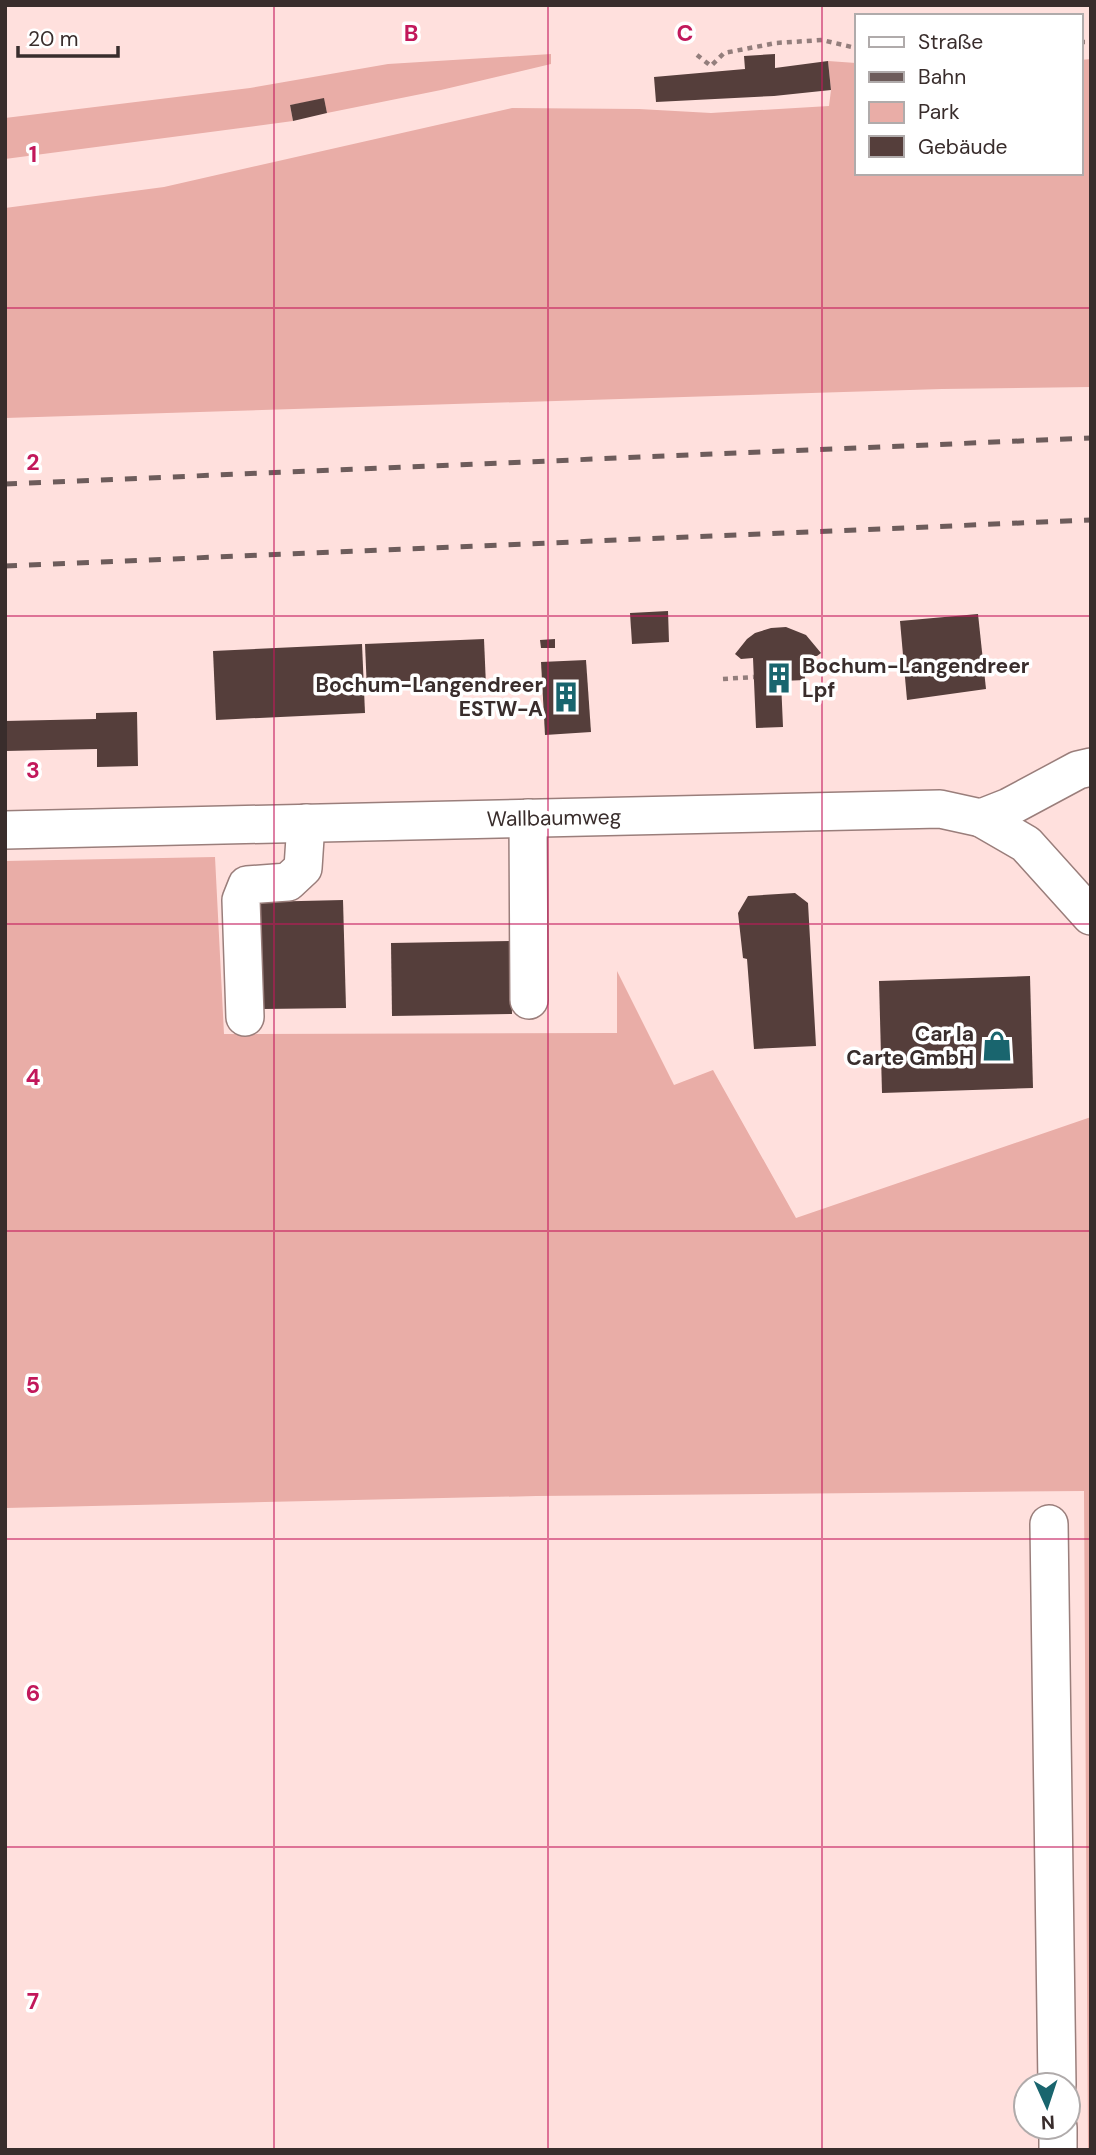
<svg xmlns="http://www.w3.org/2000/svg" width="1096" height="2155" font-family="'DM Sans',sans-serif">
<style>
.green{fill:#e9ada7}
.building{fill:#553e3b}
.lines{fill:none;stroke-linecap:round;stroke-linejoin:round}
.minor-casing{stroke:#9a7e7b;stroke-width:40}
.path{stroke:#937e7c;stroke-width:4.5;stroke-dasharray:5 5;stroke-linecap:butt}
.minor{stroke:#fff;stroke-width:37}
.rail{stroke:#6d5c5b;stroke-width:5;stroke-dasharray:12 12;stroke-linecap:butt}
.grid{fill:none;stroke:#c2185b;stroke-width:2;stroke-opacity:0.55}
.labels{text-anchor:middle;stroke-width:7;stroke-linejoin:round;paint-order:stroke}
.poi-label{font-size:21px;font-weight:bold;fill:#392d2c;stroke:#fff;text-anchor:end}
.street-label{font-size:21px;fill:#392d2c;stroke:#fff}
.grid-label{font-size:23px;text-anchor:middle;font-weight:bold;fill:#c2185b;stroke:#fff;stroke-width:7;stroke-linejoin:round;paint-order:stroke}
</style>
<rect width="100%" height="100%" fill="#ffe0dd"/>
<g class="green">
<polygon points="551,54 551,64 441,90 327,113 324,99 290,105 293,121 5,159 5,118 250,88 388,64"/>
<polygon points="1091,59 1091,387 942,389 5,418 5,208 164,187 512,108 639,109 711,113 829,106 831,90 828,61 856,63 856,173 1080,173 1080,60"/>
<polygon points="215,857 224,1034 617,1033 617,971 674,1085 713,1070 796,1218 1091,1117 1091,2150 1088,2150 1084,1491 536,1496 5,1508 5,861"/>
</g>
<g class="building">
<polygon points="775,54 775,68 828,61 831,90 774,96 656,102 654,77 745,69 744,56"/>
<polygon points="324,98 327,113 293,121 290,105"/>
<polygon points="668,611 669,642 632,644 630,613"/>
<polygon points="978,614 986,689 907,700 900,621"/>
<polygon points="786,627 806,635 821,653 817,656 804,656 805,680 781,681 783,727 756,728 753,658 741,659 735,654 747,639 755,633 771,628"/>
<polygon points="484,639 486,686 367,691 365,644"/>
<polygon points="555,639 555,648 541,648 540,640"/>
<polygon points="362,644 365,713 216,720 213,651"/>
<polygon points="586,660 591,732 545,735 541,662"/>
<polygon points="137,712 138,766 97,767 97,749 5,751 5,721 96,719 96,713"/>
<polygon points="795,893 808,903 816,1046 754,1049 747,959 743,958 738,913 748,896"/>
<polygon points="343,900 346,1008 263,1009 259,902"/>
<polygon points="510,941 512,1014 392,1016 391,943"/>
<polygon points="1030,976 1033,1088 882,1093 879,981"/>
</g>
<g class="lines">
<g class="minor-casing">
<g id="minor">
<polyline points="528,818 529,1000"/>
<polyline points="981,818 1026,844 1091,916"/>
<polyline points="5,830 940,809 981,818 1009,807 1078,770 1091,767"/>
<polyline points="245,1017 241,900 247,885 288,882 303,868 306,823"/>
<polyline points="1049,1524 1057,2085"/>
<polyline points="1058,2127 1058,2150"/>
</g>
</g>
<g class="path">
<polyline points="1080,42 1091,42"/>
<polyline points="697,55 711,66 724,53 776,43 822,40 856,48"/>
<polyline points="723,679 754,677"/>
</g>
<use href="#minor" class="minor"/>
<g class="rail">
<polyline points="5,484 1091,438"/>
<polyline points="5,566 1091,520"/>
</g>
</g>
<path class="grid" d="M274,5v2145M548,5v2145M822,5v2145M5,308h1086M5,616h1086M5,924h1086M5,1231h1086M5,1539h1086M5,1847h1086"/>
<defs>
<g id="building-bare" transform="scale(2.415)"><path d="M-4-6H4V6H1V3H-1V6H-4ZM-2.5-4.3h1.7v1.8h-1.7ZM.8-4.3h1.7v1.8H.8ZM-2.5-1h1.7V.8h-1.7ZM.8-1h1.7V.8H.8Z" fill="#19656e" stroke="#fff" stroke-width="2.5" paint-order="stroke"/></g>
<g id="shop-bare" transform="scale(2.415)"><path d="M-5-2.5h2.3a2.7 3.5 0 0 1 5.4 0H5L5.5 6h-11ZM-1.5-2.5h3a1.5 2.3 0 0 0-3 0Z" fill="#19656e" stroke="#fff" stroke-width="2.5" paint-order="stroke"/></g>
</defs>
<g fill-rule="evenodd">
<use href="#building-bare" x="779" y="678"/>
<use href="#building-bare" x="566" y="697"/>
<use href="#shop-bare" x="997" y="1046"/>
</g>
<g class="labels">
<g class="poi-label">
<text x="802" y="673" text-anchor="start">Bochum-Langendreer<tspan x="802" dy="24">Lpf</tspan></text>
<text x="543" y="692">Bochum-Langendreer<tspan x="543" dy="24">ESTW-A</tspan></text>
<text x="974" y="1041">Car la<tspan x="974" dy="24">Carte GmbH</tspan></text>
</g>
<g class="street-label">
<text transform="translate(554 818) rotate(-1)" y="7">Wallbaumweg</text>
</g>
</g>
<g class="grid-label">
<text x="411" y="41">B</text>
<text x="685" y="41">C</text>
<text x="33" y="162">1</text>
<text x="33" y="470">2</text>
<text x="33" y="778">3</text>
<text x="33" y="1085">4</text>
<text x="33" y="1393">5</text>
<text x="33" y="1701">6</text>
<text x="33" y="2009">7</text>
</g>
<rect width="1096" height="2155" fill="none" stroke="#392d2c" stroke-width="14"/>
<rect x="855" y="14" width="228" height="161" fill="#ffffff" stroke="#b0abab" stroke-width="2"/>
<rect x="869" y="37" width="35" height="10" fill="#ffffff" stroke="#b0abab" stroke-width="2"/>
<text x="918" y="49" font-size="21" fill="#392d2c">Straße</text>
<rect x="869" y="72" width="35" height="10" fill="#6d5c5b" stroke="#b0abab" stroke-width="2"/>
<text x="918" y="84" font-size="21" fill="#392d2c">Bahn</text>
<rect x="869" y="102" width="35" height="21" fill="#e9ada7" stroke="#b0abab" stroke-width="2"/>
<text x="918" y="119" font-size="21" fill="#392d2c">Park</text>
<rect x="869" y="136" width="35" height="21" fill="#553e3b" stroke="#b0abab" stroke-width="2"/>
<text x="918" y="154" font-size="21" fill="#392d2c">Gebäude</text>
<g transform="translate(1047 2106) rotate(177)"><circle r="33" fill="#ffffff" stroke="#b0abab" stroke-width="2"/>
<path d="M0-5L12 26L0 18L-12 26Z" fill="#19656e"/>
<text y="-10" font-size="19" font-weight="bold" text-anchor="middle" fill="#392d2c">N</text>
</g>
<path d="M18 46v10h100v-10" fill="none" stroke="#392d2c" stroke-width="3.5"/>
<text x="28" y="46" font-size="21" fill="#392d2c" stroke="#ffffff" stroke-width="5" paint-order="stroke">20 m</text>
</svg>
